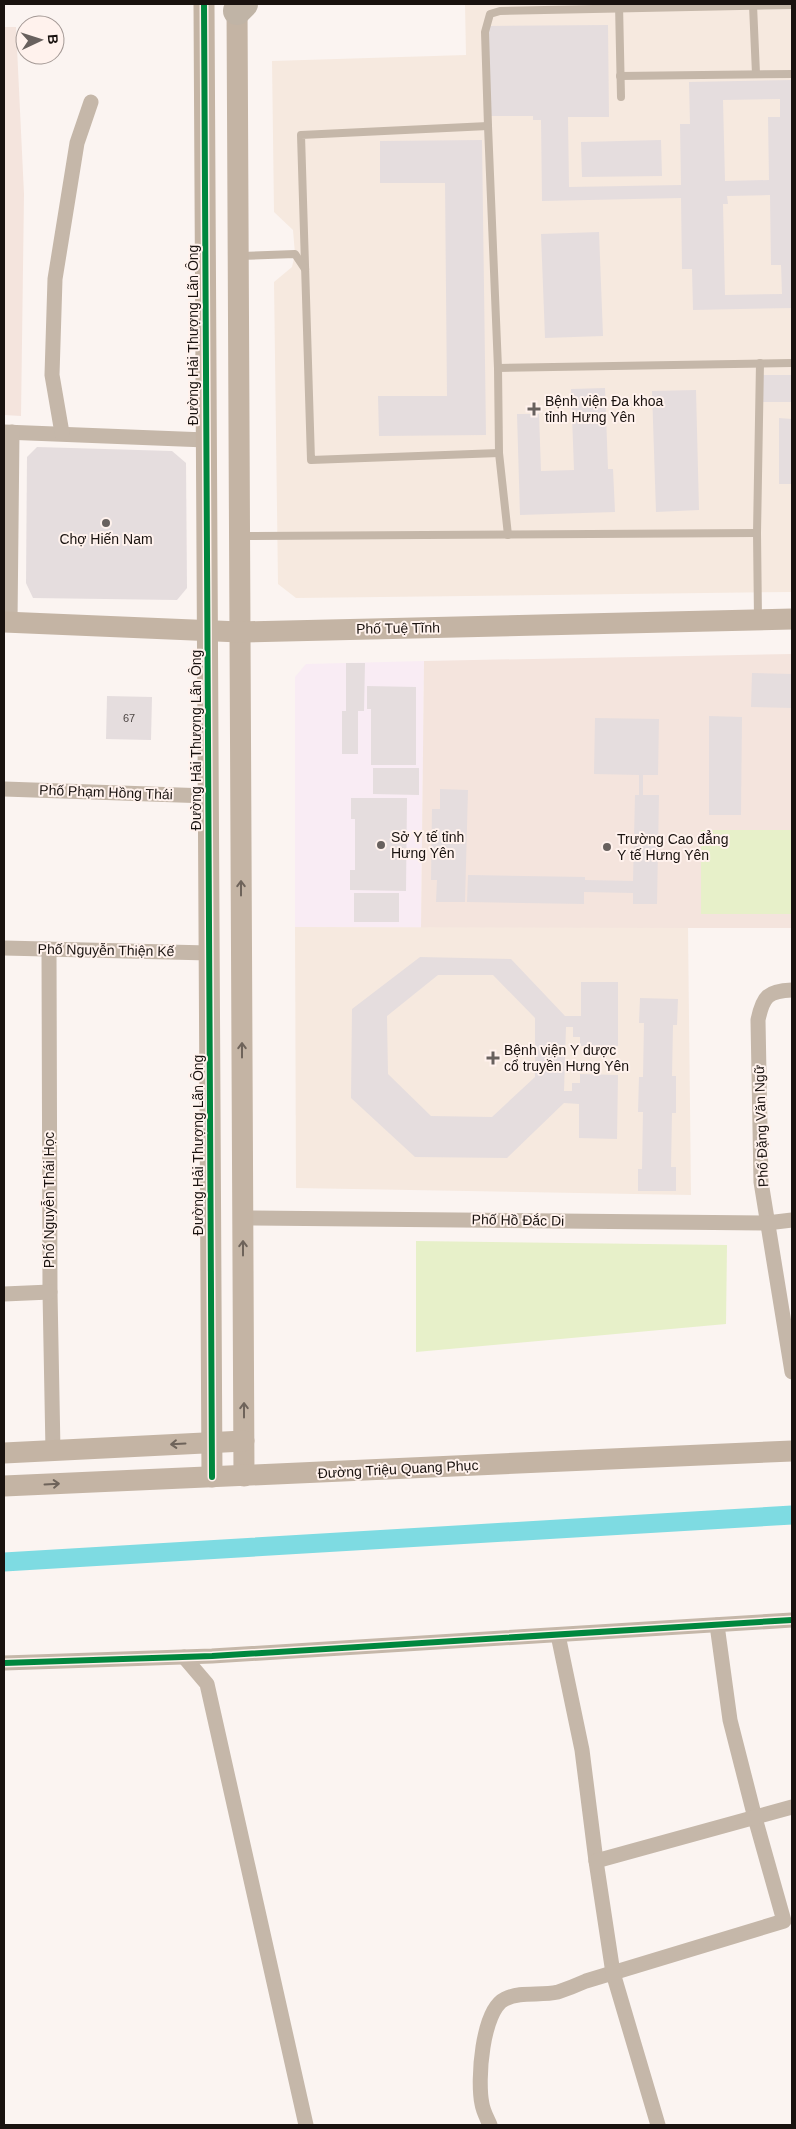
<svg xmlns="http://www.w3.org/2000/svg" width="796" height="2129" font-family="Arial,sans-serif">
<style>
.commercial{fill:#f9ecf4}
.built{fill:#f4e4dd}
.medical{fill:#f6e9df}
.green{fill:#e7f0c9}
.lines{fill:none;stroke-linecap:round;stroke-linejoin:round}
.canal{stroke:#7edbe2;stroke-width:19}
.building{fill:#e5ddde;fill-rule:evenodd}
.lane{stroke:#c5b7a9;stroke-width:8}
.street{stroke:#c5b7a9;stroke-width:15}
.secondary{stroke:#c4b4a4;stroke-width:21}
.highway{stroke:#c0b4a6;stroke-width:28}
.cycleway-casing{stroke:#fff2ed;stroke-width:9}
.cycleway{stroke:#00873e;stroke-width:6}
.oneway{stroke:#6e635a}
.poi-dot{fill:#68615e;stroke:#fff2ed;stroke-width:2}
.labels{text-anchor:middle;stroke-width:4;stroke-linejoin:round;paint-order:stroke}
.number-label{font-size:11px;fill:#4d4644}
.street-label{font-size:14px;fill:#19120f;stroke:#fff2ed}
.poi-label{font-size:14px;fill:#19120f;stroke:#fff2ed;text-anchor:start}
</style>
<rect width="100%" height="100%" fill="#fbf4f1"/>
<polygon class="commercial" points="424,661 421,928 295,927 295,677 306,664"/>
<g class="built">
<polygon points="4,27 16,27 24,194 21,416 4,415"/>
<polygon points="792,654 792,928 421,928 424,661"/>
</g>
<g class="medical">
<polygon points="465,4 792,4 792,592 296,598 278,584 274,282 292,267 295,254 293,230 274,212 272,61 466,55"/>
<polygon points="295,927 688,928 691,1195 296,1188"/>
</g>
<g class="green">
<rect x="701" y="830" width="91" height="84"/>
<polygon points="416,1241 727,1245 726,1324 416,1352"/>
</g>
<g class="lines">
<polyline class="canal" points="4,1562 792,1515"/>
</g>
<g class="building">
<path d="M608,25l1,92h-41l1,70 112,-2 -1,-61h10l-1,-42 103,-2v228l-99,2 -1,-41h-10l-1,-71 -139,3 -1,-81h-8v-4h-45l-1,-90zM780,99v18h-12l1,63 -44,1 -2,-81zM770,195l1,70h10l1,29 -57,1 -2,-91h5l-1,-8z"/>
<polygon points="482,140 486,435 379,436 378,396 447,396 445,183 380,183 380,141"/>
<polygon points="661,140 662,176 582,177 581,142"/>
<polygon points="599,232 603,336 545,338 541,234"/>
<rect x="763" y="375" width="29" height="27"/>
<polygon points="605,388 608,469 613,469 615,512 520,515 517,414 539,414 541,471 574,470 571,389"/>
<polygon points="696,390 699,510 656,512 652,391"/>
<polygon points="779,418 792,419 792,484 779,484"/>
<polygon points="37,447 172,451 186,463 187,588 177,600 33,598 26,583 27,457"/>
<polygon points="346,663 365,663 364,711 358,711 358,754 342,754 342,711 346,711"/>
<polygon points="752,673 792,674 792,708 751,707"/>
<polygon points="367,686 416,687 416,765 371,765 371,709 367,709"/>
<polygon points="107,696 152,697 151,740 106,739"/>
<polygon points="709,716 742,717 741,815 709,815"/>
<polygon points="595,718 659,719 658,775 643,775 643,795 659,795 657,904 633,904 633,893 584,892 584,904 467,902 468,875 585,877 585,880 633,881 635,795 639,795 639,775 594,774"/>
<polygon points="373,768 419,768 419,795 373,794"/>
<polygon points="440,789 468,790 465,902 436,902 437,880 431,880 432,809 440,809"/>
<polygon points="351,798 407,798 406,891 350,890 350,870 355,870 355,819 351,819"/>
<rect x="354" y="893" width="45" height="29"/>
<path d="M420,957l91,2 54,57h16v-34h37v64h-38v-9h-7v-10h-7l-2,64h8v-8h8v-9l38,1 -1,64 -38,-1v-34l-15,-1 -57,55 -92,-1 -64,-59 1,-89zM438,975h55l42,43v59l-43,40 -61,-1 -43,-42 -1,-58z"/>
<polygon points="640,998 678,999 677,1025 673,1025 672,1076 676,1076 676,1113 672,1113 671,1167 676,1167 676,1191 638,1191 638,1169 642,1169 643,1112 638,1112 639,1077 643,1077 644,1023 639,1023"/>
</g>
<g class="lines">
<g class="lane">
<polyline points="619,4 621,97"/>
<polyline points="753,5 756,74"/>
<polyline points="620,76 792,74"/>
<polyline points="488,126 301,135 311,460 499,453"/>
<polyline points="240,256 295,254 305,269"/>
<polyline points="498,368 792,363"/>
<polyline points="508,535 499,453 498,368 488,126 485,32 490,14 500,11 792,5"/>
<polyline points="241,536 757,533"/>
<polyline points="758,619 757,533 760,363"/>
</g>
<g class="street">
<polyline points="4,432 206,440"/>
<polyline points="62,433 52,375 55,279 77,143 91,102"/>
<polyline points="10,622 12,432"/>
<polyline points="4,789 208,796"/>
<polyline points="4,948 209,953"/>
<polyline points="49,949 50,1292 53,1451"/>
<path d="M792,990c-24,1 -29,6 -34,30l3,162 31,190"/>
<polyline points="243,1218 767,1223 792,1220"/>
<polyline points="4,1294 50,1292"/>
<polyline points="558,1635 582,1750 596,1861"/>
<polyline points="184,1657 207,1684 306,2125"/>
<polyline points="4,1663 212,1656 792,1620"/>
<path d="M490,2125c-3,-7 -7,-14 -8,-21 -5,-23 0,-94 23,-105 16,-8 35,-3 53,-7 9,-3 19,-7 28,-11l198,-60 -29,-103 -25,-98 -13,-95"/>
<polyline points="658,2125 613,1973 596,1861 792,1807"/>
</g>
<g class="secondary">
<polyline points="204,4 212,1477"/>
<polyline points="237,4 244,1476"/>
<polyline points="4,622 240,632 792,619"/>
<polyline points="4,1453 244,1441"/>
<polyline points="4,1486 792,1451"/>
</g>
<polyline class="highway" points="237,11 244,4"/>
<g class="cycleway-casing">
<g id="cycleway">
<polyline points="204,4 212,1477"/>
<polyline points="4,1663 212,1656 792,1620"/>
</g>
</g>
<use href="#cycleway" class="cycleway"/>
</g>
<defs><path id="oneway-shaft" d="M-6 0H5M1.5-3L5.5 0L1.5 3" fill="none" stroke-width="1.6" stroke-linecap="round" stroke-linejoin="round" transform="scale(1.25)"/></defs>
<g class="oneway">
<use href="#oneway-shaft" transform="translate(241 888) rotate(-90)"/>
<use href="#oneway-shaft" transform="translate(242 1050) rotate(-90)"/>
<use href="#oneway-shaft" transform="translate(243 1248) rotate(-90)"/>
<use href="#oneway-shaft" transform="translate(244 1410) rotate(-90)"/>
<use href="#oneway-shaft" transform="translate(178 1444) rotate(177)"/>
<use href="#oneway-shaft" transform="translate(52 1484) rotate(-3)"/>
</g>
<g class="poi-dot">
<path d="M531.5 401.5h5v5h5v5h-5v5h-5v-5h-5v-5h5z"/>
<circle cx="106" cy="523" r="5"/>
<circle cx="381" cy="845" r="5"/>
<circle cx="607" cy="847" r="5"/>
<path d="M490.5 1050.5h5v5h5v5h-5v5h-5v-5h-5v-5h5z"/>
</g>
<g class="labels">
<g class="number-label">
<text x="129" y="722">67</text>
</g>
<g class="street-label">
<text transform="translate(193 335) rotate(-90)" y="5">Đường Hải Thượng Lãn Ông</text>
<text transform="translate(398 628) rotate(-1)" y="5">Phố Tuệ Tĩnh</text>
<text transform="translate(196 740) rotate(-90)" y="5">Đường Hải Thượng Lãn Ông</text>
<text transform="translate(106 792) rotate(2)" y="5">Phố Phạm Hồng Thái</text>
<text transform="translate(106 950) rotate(1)" y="5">Phố Nguyễn Thiện Kế</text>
<text transform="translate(761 1126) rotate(-92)" y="5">Phố Đặng Văn Ngữ</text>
<text transform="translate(198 1145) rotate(-90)" y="5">Đường Hải Thượng Lãn Ông</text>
<text transform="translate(49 1200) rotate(-90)" y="5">Phố Nguyễn Thái Học</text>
<text transform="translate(518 1220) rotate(1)" y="5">Phố Hồ Đắc Di</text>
<text transform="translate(398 1469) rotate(-3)" y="5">Đường Triệu Quang Phục</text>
</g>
<g class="poi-label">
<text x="545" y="406">Bệnh viện Đa khoa<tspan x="545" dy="16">tỉnh Hưng Yên</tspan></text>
<text x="106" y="544" text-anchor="middle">Chợ Hiến Nam</text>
<text x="391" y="842">Sở Y tế tỉnh<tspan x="391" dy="16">Hưng Yên</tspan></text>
<text x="617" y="844">Trường Cao đẳng<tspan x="617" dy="16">Y tế Hưng Yên</tspan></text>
<text x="504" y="1055">Bệnh viện Y dược<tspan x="504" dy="16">cổ truyền Hưng Yên</tspan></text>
</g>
</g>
<rect width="796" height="2129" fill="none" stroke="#19120f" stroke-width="10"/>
<g transform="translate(40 40) rotate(86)"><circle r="24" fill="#fff2ed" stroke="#a39894"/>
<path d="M0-4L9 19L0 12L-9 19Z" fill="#68615e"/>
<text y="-8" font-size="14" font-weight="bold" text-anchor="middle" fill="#19120f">B</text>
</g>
</svg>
